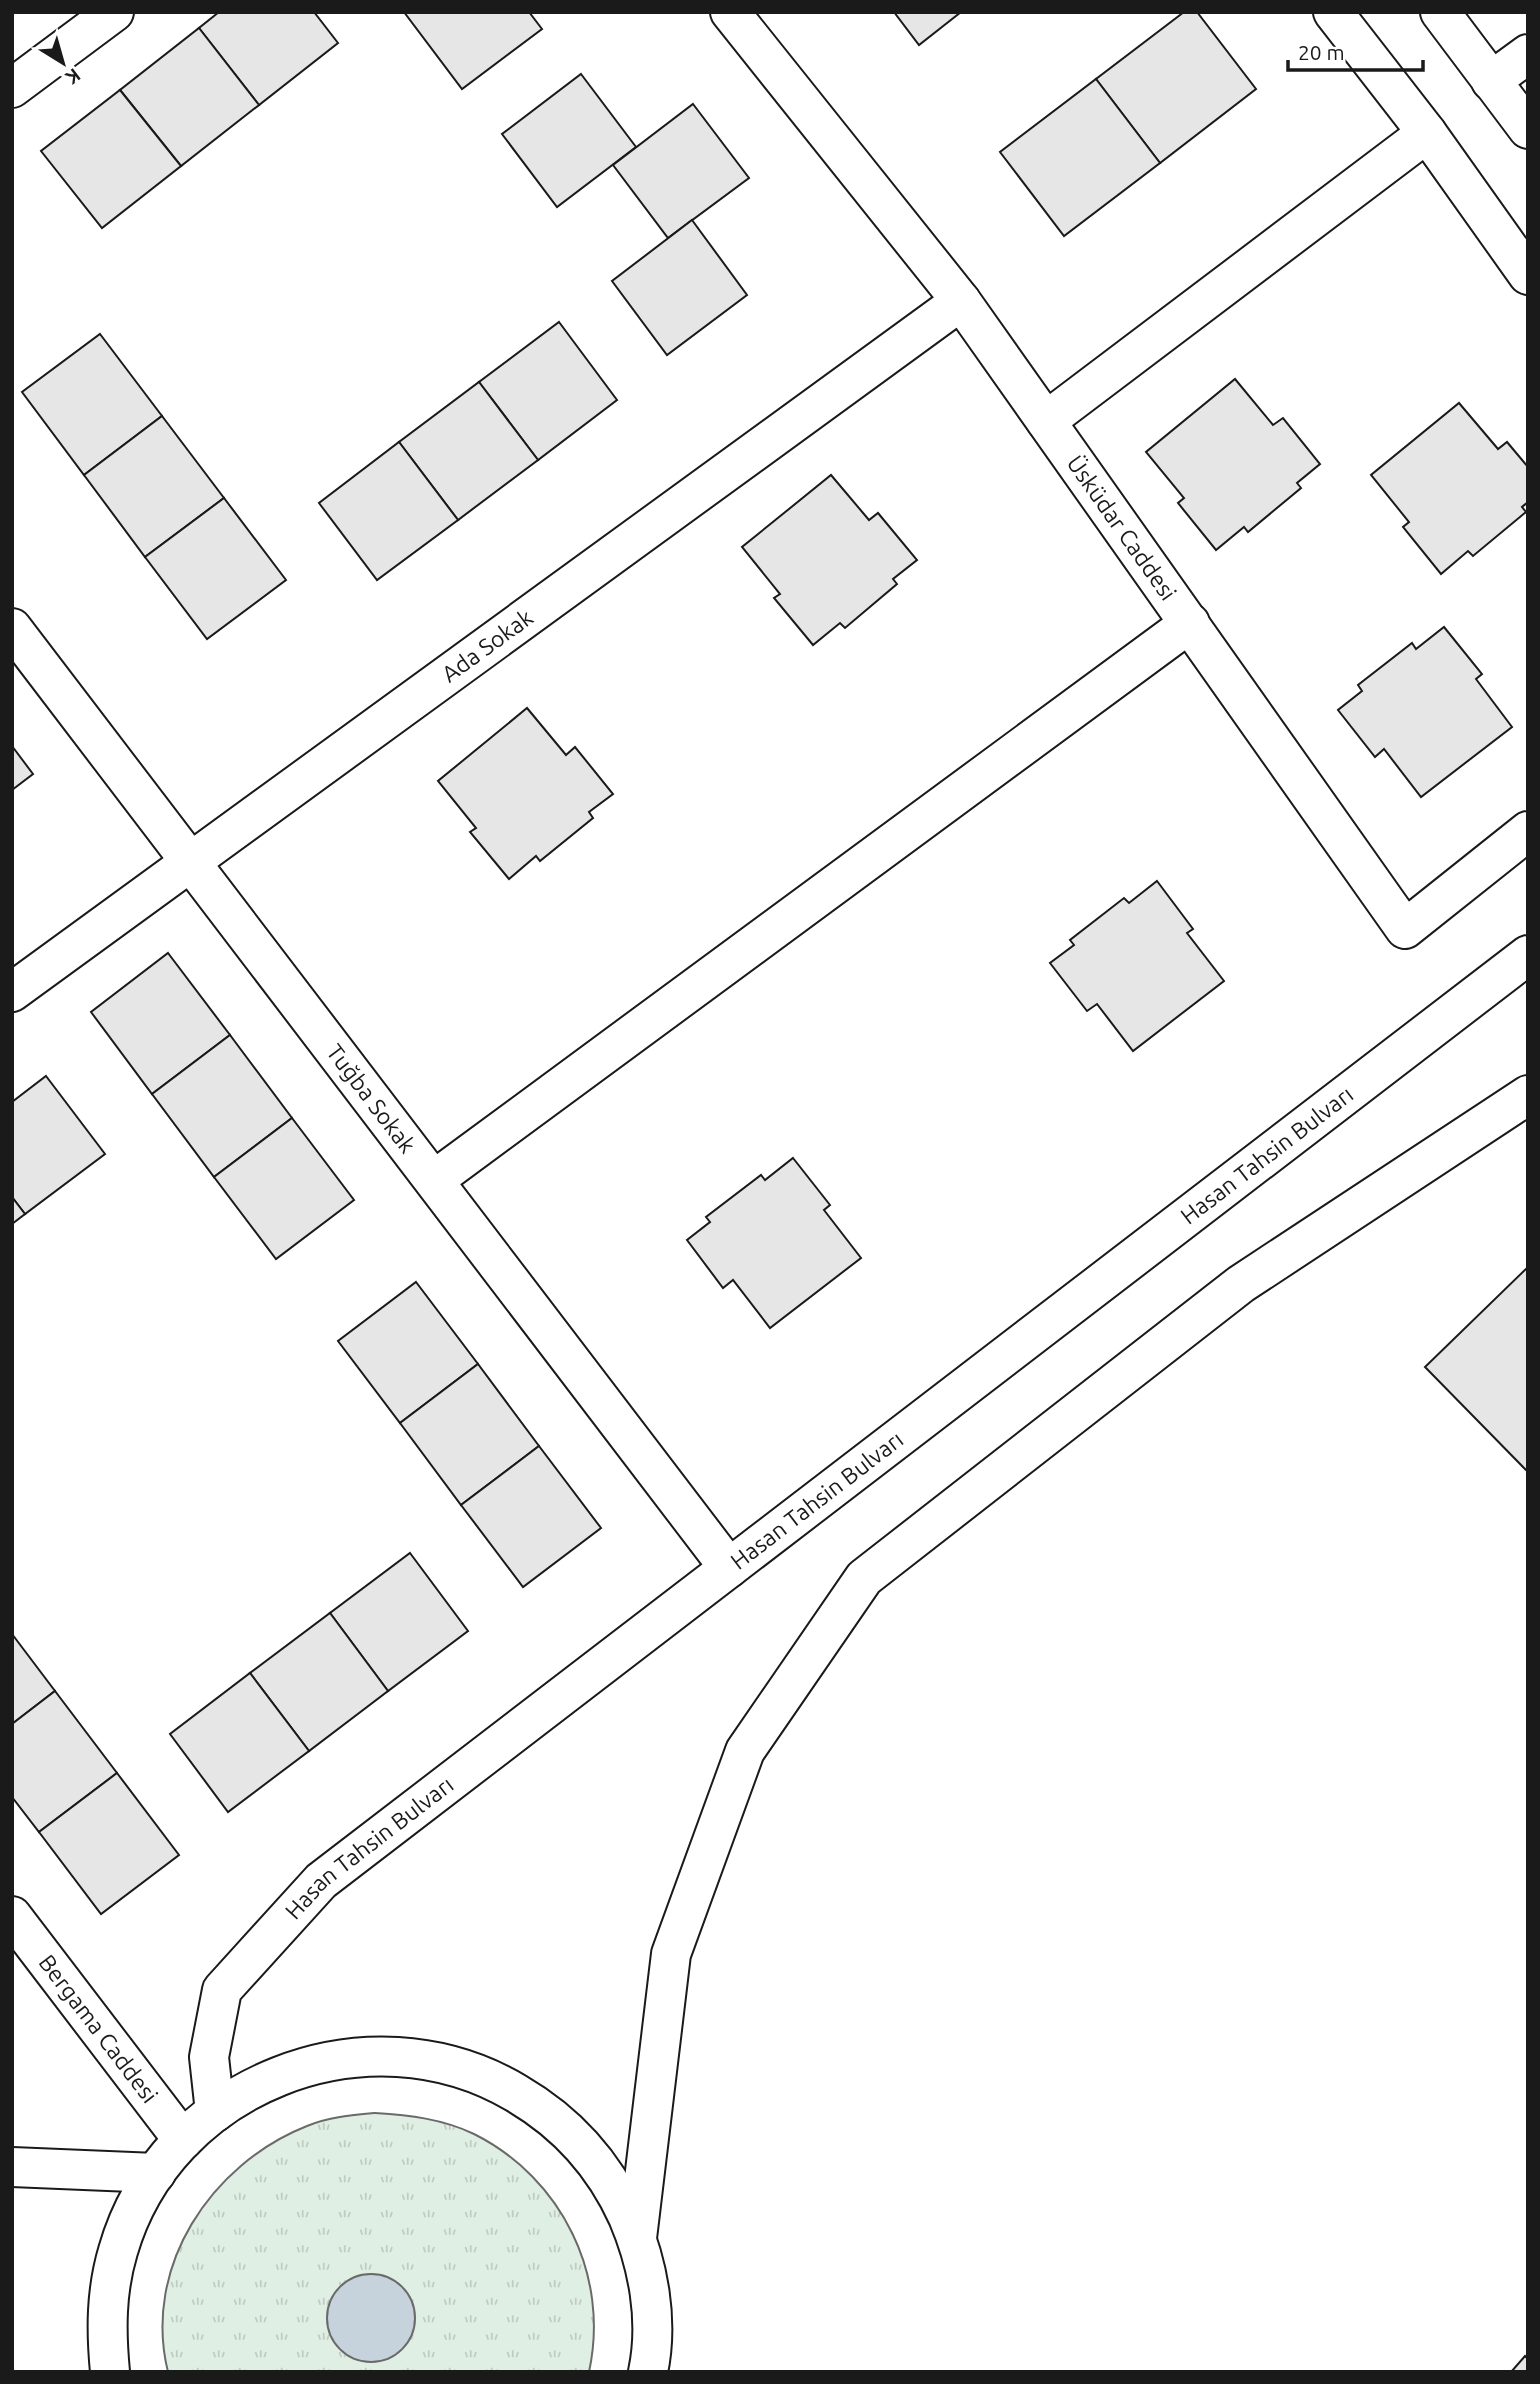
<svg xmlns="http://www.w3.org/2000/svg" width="1540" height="2384" font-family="Ubuntu,sans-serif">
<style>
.grass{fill:url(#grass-tufts);stroke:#6a6a6a;stroke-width:2}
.water{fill:#c6d2dc;stroke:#6a6a6a;stroke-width:2}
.building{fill:#e6e6e6;stroke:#1a1a1a;stroke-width:2}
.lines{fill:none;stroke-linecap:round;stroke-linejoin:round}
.minor-casing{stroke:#1a1a1a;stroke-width:42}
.major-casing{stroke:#1a1a1a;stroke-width:42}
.minor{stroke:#fff;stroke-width:38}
.major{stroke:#fff;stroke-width:38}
.labels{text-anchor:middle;stroke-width:5;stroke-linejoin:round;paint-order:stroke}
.street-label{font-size:23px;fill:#1a1a1a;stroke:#fff}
</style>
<defs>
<pattern id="grass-tufts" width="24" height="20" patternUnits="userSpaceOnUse" patternTransform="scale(1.75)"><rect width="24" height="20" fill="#e0efe3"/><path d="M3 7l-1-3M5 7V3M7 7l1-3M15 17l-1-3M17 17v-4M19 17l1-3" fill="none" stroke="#c0ccc2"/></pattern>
</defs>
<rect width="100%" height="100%" fill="#fff"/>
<path class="grass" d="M375,2113c34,2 68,6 99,21 88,44 136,142 115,238h-421c-26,-105 43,-208 139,-246 21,-9 45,-11 68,-13z"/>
<circle class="water" cx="371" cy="2318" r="44"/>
<g class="building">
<polygon points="219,12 314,12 338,43 259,105 199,28"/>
<polygon points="404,12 529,12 542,29 462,89"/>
<polygon points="894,12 961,12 919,45"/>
<polygon points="1184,12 1197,12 1256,89 1160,163 1096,79"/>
<polygon points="199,28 259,105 181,166 120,90"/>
<polygon points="581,74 636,147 557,207 502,134"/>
<polygon points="1096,79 1160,163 1064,236 1000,152"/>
<polygon points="120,90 181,166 102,228 41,151"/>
<polygon points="693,104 749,178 668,238 613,165"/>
<polygon points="692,220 747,295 667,355 612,281"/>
<polygon points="559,322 617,400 538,460 479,382"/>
<polygon points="100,334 162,416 84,475 22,392"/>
<polygon points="1235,379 1273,425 1283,418 1320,464 1297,483 1301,488 1248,532 1244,527 1216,550 1178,503 1184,498 1146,452"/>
<polygon points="479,382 538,460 458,520 399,442"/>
<polygon points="1459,403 1498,449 1507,442 1528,467 1528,502 1522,507 1526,512 1473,556 1468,551 1441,574 1403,527 1409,522 1371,475"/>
<polygon points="162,416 224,498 145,557 84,475"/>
<polygon points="399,442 458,520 377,580 319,503"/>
<polygon points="831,475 869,520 878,513 917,560 893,579 897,584 845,628 840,623 813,645 774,598 780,594 742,547"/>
<polygon points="224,498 286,580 207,639 145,557"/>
<polygon points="1444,627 1482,674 1476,679 1512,727 1421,797 1384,749 1375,757 1338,710 1362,691 1358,685 1412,643 1416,649"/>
<polygon points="527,708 566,755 575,747 613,794 589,812 593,818 540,861 536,856 509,879 470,832 476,828 438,781"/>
<polygon points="12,746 33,774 12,790"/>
<polygon points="1157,881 1193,929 1187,933 1224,981 1133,1051 1097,1004 1087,1011 1050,963 1074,945 1070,940 1124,898 1129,903"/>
<polygon points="168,953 230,1035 152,1094 91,1012"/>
<polygon points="230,1035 292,1118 214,1177 152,1094"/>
<polygon points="46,1076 105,1154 25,1214 12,1197 12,1102"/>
<polygon points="292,1118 354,1200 276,1259 214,1177"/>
<polygon points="793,1158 830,1205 824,1210 861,1258 770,1328 733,1280 723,1288 687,1240 710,1222 706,1217 761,1175 765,1180"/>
<polygon points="12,1197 25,1214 12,1224"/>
<polygon points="1528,1267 1528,1472 1425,1367"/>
<polygon points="416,1282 478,1364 400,1423 338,1341"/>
<polygon points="478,1364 539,1446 461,1505 400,1423"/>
<polygon points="539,1446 601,1528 523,1587 461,1505"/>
<polygon points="410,1553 468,1631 388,1691 330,1613"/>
<polygon points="330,1613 388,1691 309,1751 250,1673"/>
<polygon points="12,1634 55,1691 12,1724"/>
<polygon points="250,1673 309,1751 228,1812 170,1734"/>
<polygon points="55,1691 117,1773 39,1832 12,1797 12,1724"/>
<polygon points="117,1773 179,1855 101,1914 39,1832"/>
<polygon points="1525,2356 1528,2359 1528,2372 1511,2372"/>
</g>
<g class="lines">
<g class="minor-casing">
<g id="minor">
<path id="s1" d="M730,12l231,289 444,628 123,-98"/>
<polyline points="1333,12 1427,133 1528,275"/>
<polyline points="1440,12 1528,129"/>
<polyline points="1491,81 1528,54"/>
<polyline points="12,88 114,12"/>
<polyline points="1046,421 1427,133"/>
<path id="s2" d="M12,628l717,940"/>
<path id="s3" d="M12,992l949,-691"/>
<polyline points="434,1180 1190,623"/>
<path id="s4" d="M12,1916l171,224"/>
</g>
</g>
<g class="major-casing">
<g id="major">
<path id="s5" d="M215,2112l-6,-55 13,-67 99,-109 1207,-926"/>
<polyline points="12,2167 156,2173"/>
<polyline points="637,2238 671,1954 745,1751 864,1578 1241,1284 1528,1095"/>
<path d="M110,2372c-4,-42 -4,-81 8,-121 48,-167 249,-246 398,-158 50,29 88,71 112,124 20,47 31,103 20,155"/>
</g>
</g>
<use href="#minor" class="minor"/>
<use href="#major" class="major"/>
</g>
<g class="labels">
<g class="street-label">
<text dy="8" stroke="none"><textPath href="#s1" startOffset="648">Üsküdar Caddesi</textPath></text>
<text dy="8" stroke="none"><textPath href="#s3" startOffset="588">Ada Sokak</textPath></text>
<text dy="8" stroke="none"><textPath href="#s2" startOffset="592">Tuğba Sokak</textPath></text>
<text dy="8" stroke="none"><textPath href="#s5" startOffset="1463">Hasan Tahsin Bulvarı</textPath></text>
<text dy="8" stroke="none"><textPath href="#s5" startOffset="896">Hasan Tahsin Bulvarı</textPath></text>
<text dy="8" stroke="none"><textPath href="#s5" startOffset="329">Hasan Tahsin Bulvarı</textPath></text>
<text dy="8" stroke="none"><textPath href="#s4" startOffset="142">Bergama Caddesi</textPath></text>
</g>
</g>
<rect width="1540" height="2384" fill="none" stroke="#1a1a1a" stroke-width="28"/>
<g transform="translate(63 63) rotate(143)" stroke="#ffffff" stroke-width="5" paint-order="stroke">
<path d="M0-5L12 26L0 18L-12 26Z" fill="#1a1a1a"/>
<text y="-10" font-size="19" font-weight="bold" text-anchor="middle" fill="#1a1a1a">K</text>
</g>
<path d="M1288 60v10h135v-10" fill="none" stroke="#1a1a1a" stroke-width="3.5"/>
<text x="1298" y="60" font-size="21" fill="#1a1a1a" stroke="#ffffff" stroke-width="5" paint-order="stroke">20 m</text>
</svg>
